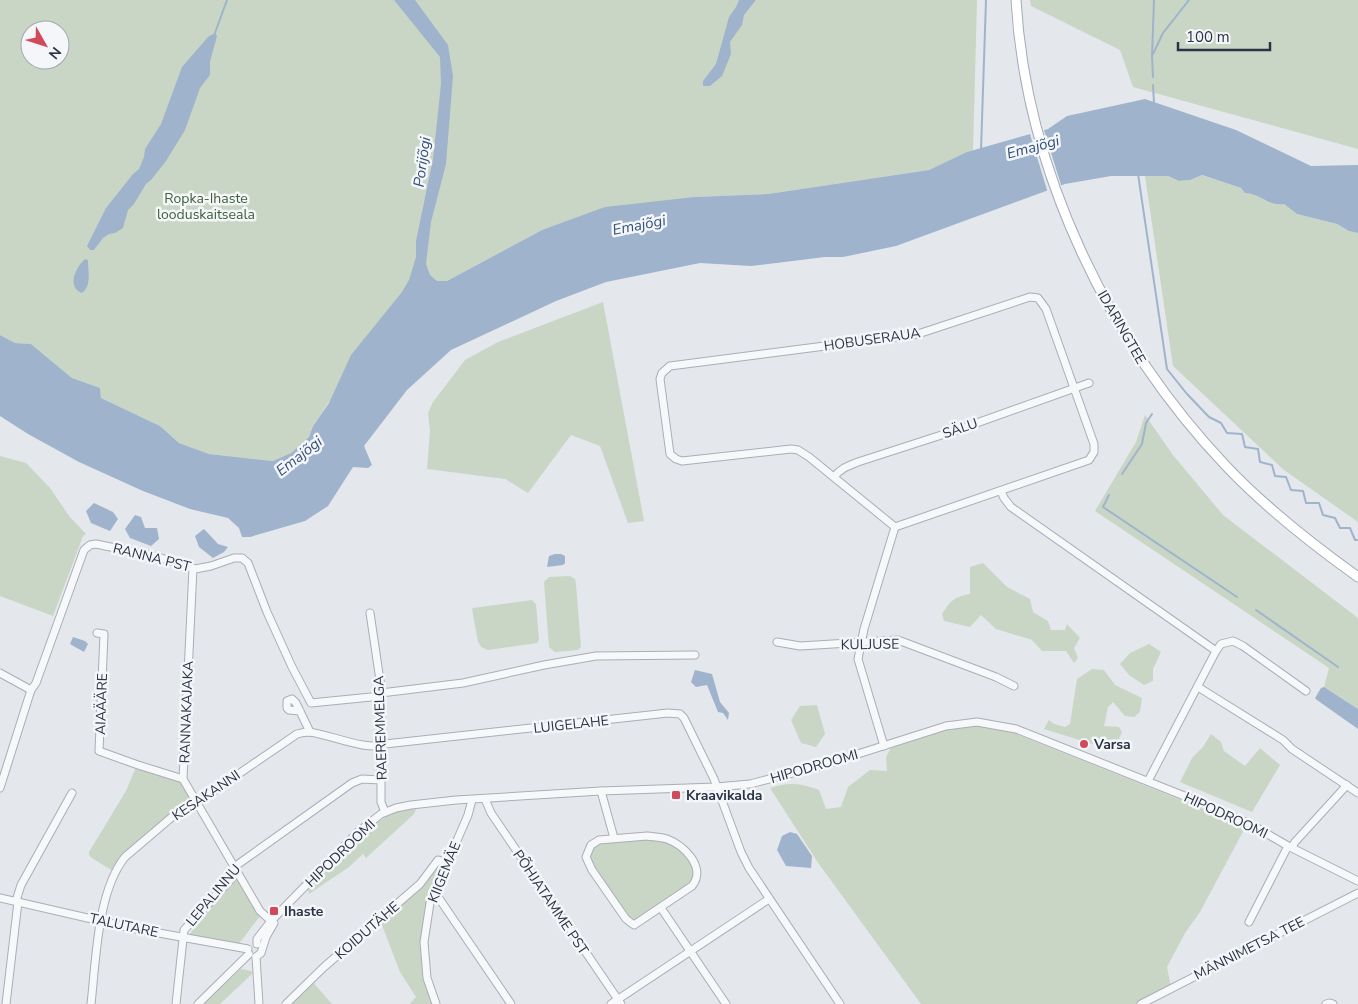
<svg xmlns="http://www.w3.org/2000/svg" width="1358" height="1004" font-family="'Nunito Sans',sans-serif">
<style>
.green{fill:#c9d6c5;fill-rule:evenodd}
.water{fill:#9fb4cc}
.pier{fill:#e4e7ec}
.lines{fill:none;stroke-linecap:round;stroke-linejoin:round}
.stream{stroke:#9fb4cc;stroke-width:2}
.minor-casing{stroke:#a9aeb7;stroke-width:9}
.major-casing{stroke:#a3abb8;stroke-width:11}
.minor{stroke:#f7f8fa;stroke-width:7}
.major{stroke:#fff;stroke-width:9}
.poi-dot{fill:#d1495b;stroke:#f4f6f9;stroke-width:2}
.labels{text-anchor:middle;stroke-width:5;stroke-linejoin:round;paint-order:stroke}
.park-label{font-size:14px;fill:#3f6138;stroke:#f4f6f9}
.street-label{font-size:14px;fill:#2b3445;stroke:#f4f6f9}
.poi-label{font-size:14px;font-weight:bold;fill:#2b3445;stroke:#f4f6f9;text-anchor:start}
.water-label{font-size:15px;font-style:italic;fill:#34527a;stroke:#f4f6f9}
</style>
<rect width="100%" height="100%" fill="#e4e7ec"/>
<g class="green">
<path d="M0,0h977l-4,150 -44,20 -161,24 -74,3 -152,33 -95,51h-10l-109,122 -15,23 -4,11 -18,16 -18,8 -64,-7 -30,-11 -19,-17 -59,-28 -1,-10 -28,-10 -41,-34 -16,-1 -15,-8zM30,30h30v30h-30z"/>
<polygon points="1030,0 1358,0 1358,149 1133,87 1120,50 1031,6"/>
<polygon points="1201,175 1241,188 1245,193 1254,194 1284,204 1297,214 1337,224 1349,231 1358,233 1358,522 1284,470 1173,366 1145,176 1168,176 1179,181 1190,180"/>
<polygon points="603,302 644,521 628,523 600,446 571,435 528,493 505,479 427,469 430,431 428,413 433,402 465,360 498,342"/>
<polygon points="1145,415 1173,455 1223,515 1358,618 1358,709 1324,687 1329,668 1095,511 1136,442"/>
<polygon points="0,456 26,463 50,488 69,516 86,534 83,536 53,616 0,596"/>
<path d="M983,563l24,24 23,12 3,13 15,9 3,9h14l2,-6 13,14 -6,10 4,10 -4,5 -8,-12h-24l-10,-11 -36,-11 -15,-14 -11,12 -26,-6 -2,-7c9,-14 12,-17 28,-20v-27z"/>
<polygon points="570,576 575,579 576,584 581,647 578,650 555,652 549,647 544,582 549,577"/>
<polygon points="532,600 536,604 539,640 537,643 488,650 481,647 478,642 472,609 473,608"/>
<polygon points="1149,644 1161,652 1153,669 1153,681 1144,685 1129,675 1120,664 1130,653"/>
<polygon points="1092,669 1104,670 1115,685 1142,698 1140,712 1134,717 1125,716 1113,702 1108,707 1104,726 1119,727 1122,732 1117,743 1096,745 1044,729 1049,720 1054,724 1065,727 1070,724 1077,679"/>
<polygon points="817,705 825,734 816,747 801,743 791,720 800,706"/>
<path d="M978,726l28,4 240,96 -46,86 -15,21 -18,34 4,20 -31,17h-219l-102,-140 -49,-76c21,-6 28,-5 49,2l7,19 15,-2 7,-20 22,-17 17,1 -1,-14 5,-9 59,-19z"/>
<polygon points="1211,734 1221,742 1224,751 1245,766 1260,748 1280,765 1252,812 1180,782 1192,758 1203,747"/>
<polygon points="137,765 184,780 195,798 149,833 116,873 92,858 89,855 89,852 126,791"/>
<path d="M404,808l12,1 -2,5 -48,44 -3,-4 -14,13 -40,27 -1,-4c26,-28 59,-68 96,-82z"/>
<polygon points="664,839 687,854 696,869 693,883 660,907 632,922 591,865 589,854 595,844 609,840"/>
<polygon points="438,861 445,863 429,903 425,977 432,1004 410,1004 416,997 400,972 380,920"/>
<polygon points="236,876 260,916 238,945 189,935"/>
<polygon points="241,969 251,971 253,973 220,1004 202,1004"/>
<polygon points="311,980 332,1004 286,1004"/>
</g>
<g class="water">
<path d="M394,0h21l33,45 5,31 -7,88 -15,58 -5,42 4,11 7,6h10l95,-51 63,-23 89,-10 74,-3 161,-24 38,-18 81,-23 19,-13 78,-17 91,31 75,36 47,-1v68l-9,-2 -12,-7 -40,-10 -13,-10c-17,2 -22,-10 -39,-11l-4,-5 -39,-13 -12,5 -11,1 -11,-5h-57l-46,8 -169,62 -53,11h-18l-74,9 -51,-3 -94,19 -50,19 -105,49 -44,40 -43,56 8,19 -4,3 -15,-1 -25,39 -23,15 -55,16h-8l-3,-9 -11,-10 -38,-9 -47,-18 -64,-29 -51,-28 -28,-18v-81l15,8 16,1 41,34 28,10 1,10 59,28 19,17 30,11 64,7 18,-8 18,-16 4,-11 16,-23 22,-48 51,-63 7,-12 7,-23v-16l17,-82 8,-75 -1,-27z"/>
<polygon points="739,0 756,0 744,15 742,25 730,42 731,54 722,76 710,86 703,86 703,81 716,64 729,17 736,7"/>
<polygon points="215,33 217,36 210,62 210,75 200,88 185,130 166,161 151,180 146,184 134,204 128,210 123,228 115,233 109,234 103,238 94,250 90,250 87,246 106,208 133,174 139,169 144,157 145,149 161,124 182,67 208,37"/>
<path d="M85,259l3,1c0,11 4,26 -6,33 -16,-6 -6,-26 3,-34z"/>
<polygon points="94,503 113,512 118,519 110,531 91,523 86,511"/>
<polygon points="135,515 141,517 145,528 157,528 159,539 151,546 130,538 125,529"/>
<polygon points="204,529 218,544 228,547 224,552 213,558 199,547 195,536"/>
<polygon points="555,554 561,554 565,556 565,563 563,565 547,567 549,556"/>
<polygon points="73,637 85,641 88,644 84,652 70,644"/>
<polygon points="695,670 712,674 720,702 729,713 728,720 723,713 718,712 707,685 696,687 691,682"/>
<polygon points="1324,687 1358,709 1358,729 1317,700 1315,698 1321,688"/>
<polygon points="790,832 797,834 812,856 811,868 786,866 777,850 782,836"/>
</g>
<polygon class="pier" points="1043,127 1062,188 1048,193 1029,131"/>
<g class="lines">
<g class="stream">
<polyline points="215,33 227,0"/>
<polyline points="1153,54 1163,33 1189,0"/>
<polyline points="1153,77 1152,56 1154,0"/>
<polyline points="1153,85 1154,103"/>
<polyline points="981,150 986,0"/>
<polyline points="1138,174 1167,369 1187,394 1209,417 1221,423 1227,433 1242,434 1245,447 1258,449 1260,462 1272,465 1275,476 1286,477 1291,490 1303,491 1306,503 1319,503 1323,515 1335,518 1340,528 1350,528 1355,540 1358,540"/>
<polyline points="1122,474 1142,444 1146,423 1152,414"/>
<polyline points="1109,495 1103,507 1237,597"/>
<polyline points="1256,610 1338,667"/>
</g>
<g class="minor-casing">
<g id="minor">
<polygon points="1030,297 1038,298 1046,309 1094,444 1094,452 1089,460 895,527 809,457 798,450 791,449 682,461 676,459 670,454 660,379 662,373 670,366 918,334"/>
<path d="M834,477c7,-9 14,-11 24,-15l102,-33 129,-46"/>
<polyline points="1001,491 1004,498 1011,507 1216,651 1148,781"/>
<polyline points="193,568 183,779 260,911 271,921"/>
<polyline points="370,613 381,687 381,802 385,812"/>
<polyline points="97,633 104,634 99,751 138,765 183,779"/>
<polyline points="777,642 800,646 898,640 996,677 1014,686"/>
<polyline points="1216,651 1221,644 1233,641 1243,646 1306,691"/>
<polyline points="0,673 31,690"/>
<polyline points="1198,687 1283,740 1292,749 1358,793"/>
<polyline points="381,693 463,683 544,665 596,656 695,655"/>
<polyline points="300,711 289,710 287,708 287,701 292,699 296,703 310,732"/>
<polyline points="884,746 858,659 864,629 895,527"/>
<polyline points="0,788 31,690 36,683 84,550 90,545 96,544 158,557 195,569 211,566 234,558 242,558 248,563 267,612 292,667 311,703 381,696"/>
<polyline points="601,791 614,838"/>
<polyline points="485,799 491,813 621,1004"/>
<path d="M647,836c6,1 13,1 20,3 17,6 40,29 25,47l-58,39 -8,-6 -34,-49 -6,-13 5,-12 8,-5z"/>
<polyline points="1292,847 1295,842 1347,785"/>
<polyline points="434,891 511,1004"/>
<polyline points="0,898 131,928 248,949"/>
<polyline points="16,901 21,885 72,793"/>
<polyline points="661,908 726,1004"/>
<polyline points="1249,922 1288,846"/>
<polyline points="257,944 257,939 271,921 358,832 381,814 396,808 411,805 456,800 601,791 716,787 750,784 820,766 946,726 977,722 1016,729 1217,809 1252,825 1288,846 1358,881"/>
<polyline points="256,957 261,953 266,937 274,923"/>
<polyline points="256,957 259,1004"/>
<polyline points="6,1004 18,902"/>
<path d="M91,1004c5,-43 6,-112 34,-147l61,-52 16,-6 95,-65c4,-1 9,-2 12,-2 19,2 60,20 76,12l283,-31 12,1 4,4 30,61 27,73 8,16 91,136"/>
<polyline points="176,1004 184,930 233,877 237,865 352,783 362,779 381,780"/>
<polyline points="198,1004 249,954"/>
<polyline points="286,1004 324,967 420,884 438,860 446,863"/>
<polyline points="436,1004 427,978 424,942 430,903 468,815 472,800"/>
<polyline points="611,1004 769,899"/>
<polyline points="1141,1004 1358,893"/>
<polyline points="1326,1004 1330,1003 1333,1004"/>
</g>
</g>
<g class="major-casing">
<path id="major" d="M1016,0c10,172 94,344 211,467 40,42 85,77 131,110"/>
</g>
<use href="#minor" class="minor"/>
<use href="#major" class="major"/>
</g>
<g class="poi-dot">
<circle cx="1084" cy="744" r="5"/>
<rect x="671" y="790" width="10" height="10" rx="2.5"/>
<rect x="269" y="906" width="10" height="10" rx="2.5"/>
</g>
<g class="labels">
<g class="park-label">
<text x="206" y="203">Ropka-Ihaste<tspan x="206" dy="16">looduskaitseala</tspan></text>
</g>
<g class="street-label">
<text transform="translate(1122 327) rotate(60)" y="5">IDARINGTEE</text>
<text transform="translate(872 339) rotate(-8)" y="5">HOBUSERAUA</text>
<text transform="translate(960 428) rotate(-19)" y="5">SÄLU</text>
<text transform="translate(152 557) rotate(14)" y="5">RANNA PST</text>
<text transform="translate(870 644) rotate(-1)" y="5">KULJUSE</text>
<text transform="translate(101 704) rotate(-88)" y="5">AIAÄÄRE</text>
<text transform="translate(186 712) rotate(-88)" y="5">RANNAKAJAKA</text>
<text transform="translate(571 724) rotate(-6)" y="5">LUIGELAHE</text>
<text transform="translate(380 728) rotate(-92)" y="5">RAEREMMELGA</text>
<text transform="translate(814 766) rotate(-16)" y="5">HIPODROOMI</text>
<text transform="translate(206 795) rotate(-34)" y="5">KESAKANNI</text>
<text transform="translate(1226 815) rotate(25)" y="5">HIPODROOMI</text>
<text transform="translate(340 853) rotate(-44)" y="5">HIPODROOMI</text>
<text transform="translate(444 872) rotate(-68)" y="5">KIIGEMÄE</text>
<text transform="translate(213 895) rotate(-50)" y="5">LEPALINNU</text>
<text transform="translate(551 902) rotate(56)" y="5">PÕHJATAMME PST</text>
<text transform="translate(124 925) rotate(12)" y="5">TALUTARE</text>
<text transform="translate(367 930) rotate(-41)" y="5">KOIDUTÄHE</text>
<text transform="translate(1249 948) rotate(-27)" y="5">MÄNNIMETSA TEE</text>
</g>
<g class="poi-label">
<text x="1094" y="749">Varsa</text>
<text x="686" y="800">Kraavikalda</text>
<text x="284" y="916">Ihaste</text>
</g>
<g class="water-label">
<text transform="translate(1033 147) rotate(-15)" y="5">Emajõgi</text>
<text transform="translate(422 162) rotate(-82)" y="5">Porijõgi</text>
<text transform="translate(639 225) rotate(-11)" y="5">Emajõgi</text>
<text transform="translate(299 456) rotate(-38)" y="5">Emajõgi</text>
</g>
</g>
<g transform="translate(45 45) rotate(129)"><circle r="24" fill="#f4f6f9" stroke="#a4a8b1"/>
<path d="M0-4L9 19L0 12L-9 19Z" fill="#d1495b"/>
<text y="-8" font-size="14" font-weight="bold" text-anchor="middle" fill="#2b3445">N</text>
</g>
<path d="M1178 42v8h92v-8" fill="none" stroke="#2b3445" stroke-width="2.5"/>
<text x="1186" y="42" font-size="15" fill="#2b3445" stroke="#f4f6f9" stroke-width="4" paint-order="stroke">100 m</text>
</svg>
